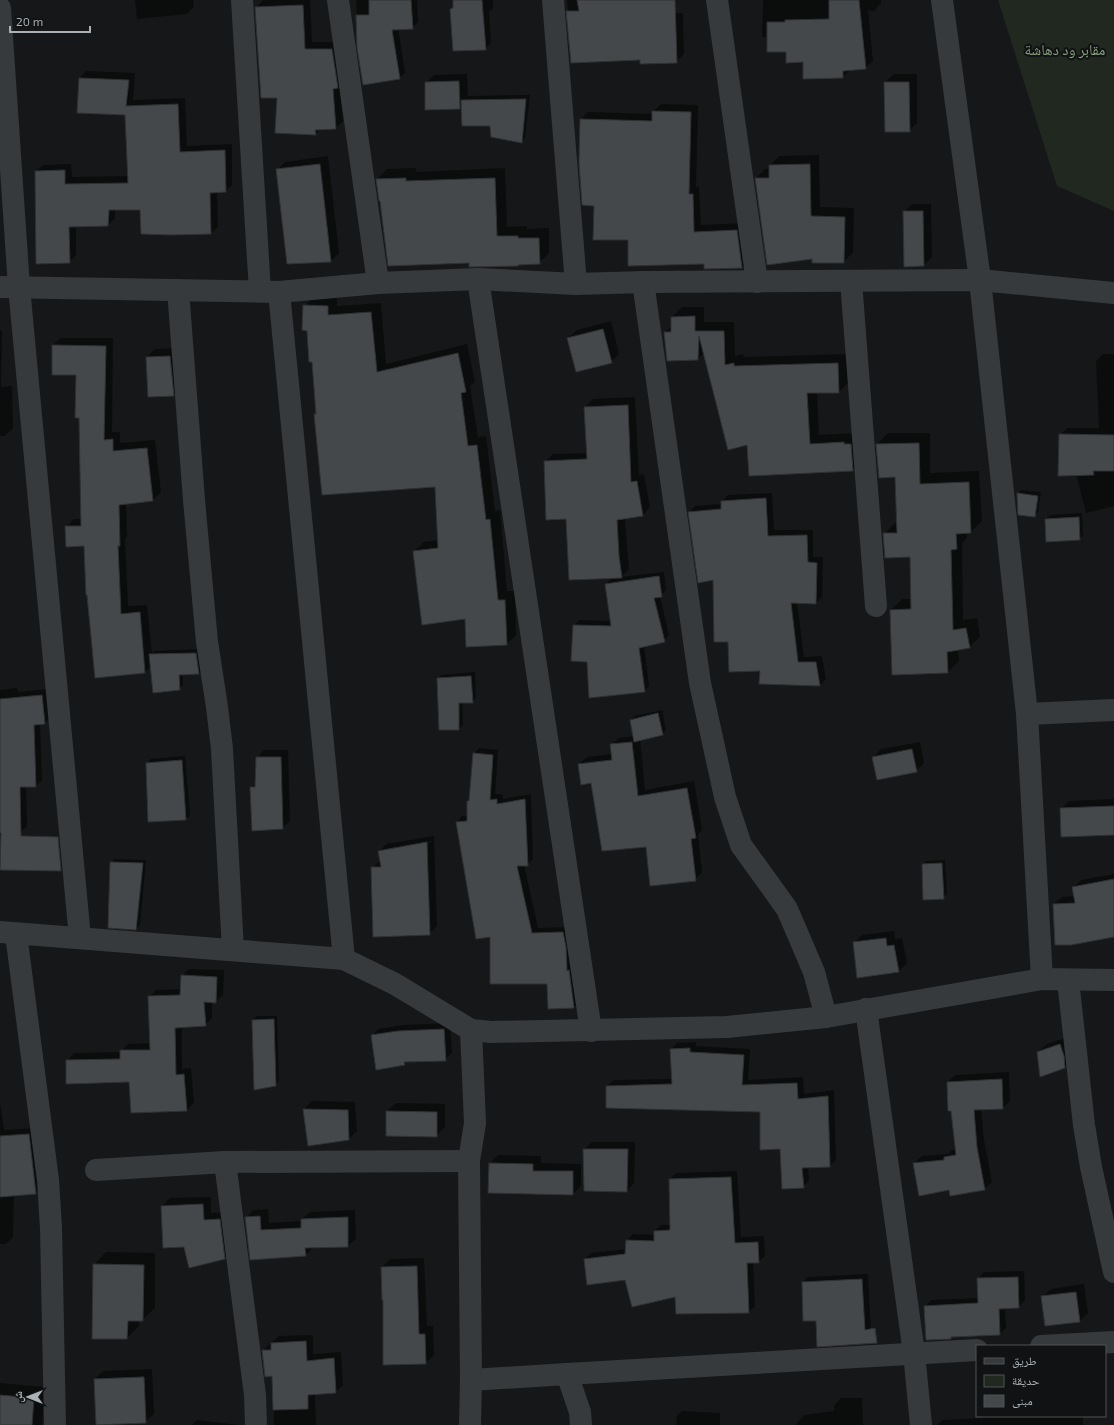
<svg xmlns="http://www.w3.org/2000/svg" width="1114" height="1425" font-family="'Exo 2','Noto Naskh Arabic',sans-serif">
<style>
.green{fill:#212820}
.shadow{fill:#0007;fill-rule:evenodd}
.building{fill:#45484b;stroke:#303134}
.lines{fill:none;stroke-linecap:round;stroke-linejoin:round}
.street{stroke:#373a3d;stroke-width:22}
.labels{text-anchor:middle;stroke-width:4;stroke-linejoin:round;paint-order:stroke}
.park-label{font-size:15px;fill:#88a181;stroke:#111213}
</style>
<rect width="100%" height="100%" fill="#161718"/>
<polygon class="green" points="998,0 1114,0 1114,211 1057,186"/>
<g class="shadow">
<polygon points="135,0 193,0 194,7 187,14 137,19"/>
<polygon points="263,0 310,0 312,42 339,42 340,84 343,121 336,128 321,129 316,134 278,96 256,8"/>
<polygon points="356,0 417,0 418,22 412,28 398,28 405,73 399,78 358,48"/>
<polygon points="453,0 493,0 493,8 489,12 491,43 485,49 452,9 454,7"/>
<polygon points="567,0 623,0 625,15 683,13 684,54 676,62 641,59 572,62"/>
<polygon points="763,0 881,0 881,3 874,11 868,10 873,61 865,68 850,70 843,77 804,61 787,51 768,37 762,37"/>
<polygon points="86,71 135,73 133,100 185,98 187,146 232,144 232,185 226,191 217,192 218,227 211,233 141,209 115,209 115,218 108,225 76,226 76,255 69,262 36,171 43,165 71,164 72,177 129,176 126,114 78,112 80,78"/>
<polygon points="467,74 468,96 530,95 525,138 522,142 491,125 462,105 459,108 426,83 434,75"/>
<polygon points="894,74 917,74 917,123 909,131 885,82"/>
<polygon points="661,104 698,105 696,187 699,187 701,225 744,223 749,260 742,267 705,268 705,263 629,239 595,205 581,119 588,112 653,114 653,111"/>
<polygon points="819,155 820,207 854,208 853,253 843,262 813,258 756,178 765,169 770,169 770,165 779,156"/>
<polygon points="328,156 339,253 331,261 277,170 285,162"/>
<polygon points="416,168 416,172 505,168 507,227 527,226 527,229 549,228 549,253 539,263 470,262 380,200 377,179 387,169"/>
<polygon points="912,204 931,204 932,257 924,265 904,212"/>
<polygon points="314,296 337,297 337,306 381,303 386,364 467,344 475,382 470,386 478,437 486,436 495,511 500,510 507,591 515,591 516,635 507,644 414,551 424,542 439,540 436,486 317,413 313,361 304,306"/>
<polygon points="682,307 704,307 704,322 734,322 735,356 743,354 744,357 848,354 849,382 839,392 817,392 819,435 854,433 862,460 853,470 748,444 705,352 698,359 665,332 672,325 672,317"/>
<polygon points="611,321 619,354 611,362 568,338 577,330"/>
<polygon points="0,331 2,331 1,387 12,386 13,428 5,436 0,436"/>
<polygon points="61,338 113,338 112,432 120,432 120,443 155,440 161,492 153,500 126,503 127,537 125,539 128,606 147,605 152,653 154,651 200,649 203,670 199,673 183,674 183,685 179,689 151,666 145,672 96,676 85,545 66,527 74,519 82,519 79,417 77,374 53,345"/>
<polygon points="178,348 181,387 173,395 147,357 155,349"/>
<polygon points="1103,354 1114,354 1114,506 1086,513 1076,474 1060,435 1067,428 1099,428 1096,361"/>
<polygon points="635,397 639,475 644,474 650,507 643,515 625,518 629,569 621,577 664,572 666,590 660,596 669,635 664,641 644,646 649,686 644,691 587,661 574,625 579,620 612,621 606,584 613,577 567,518 545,462 553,454 587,453 585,407 593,399"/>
<polygon points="888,433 930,433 930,473 979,471 982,521 971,532 967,532 967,538 962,543 963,620 977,618 980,637 969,647 958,649 959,661 948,672 891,610 902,599 912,599 911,556 884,534 895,523 898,523 896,476 877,444"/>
<polygon points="1021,490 1041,492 1038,512 1034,516 1018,494"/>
<polygon points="772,493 774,530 813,530 813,557 823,557 822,597 816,603 797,602 804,657 822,656 826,679 820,685 760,683 761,670 729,641 714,579 689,513 695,506 722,504 722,501 728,495"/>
<polygon points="1082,513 1083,536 1079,539 1047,541 1046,519 1050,515"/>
<polygon points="475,672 476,698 472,702 462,702 463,725 459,729 440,729 438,678 442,675"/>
<polygon points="17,688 18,692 48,689 51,717 45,723 40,724 42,780 36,786 26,786 27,826 21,832 0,834 0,690"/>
<polygon points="662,710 666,730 662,734 640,739 645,790 694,781 702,830 698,834 702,872 695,880 646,846 592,782 579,764 587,757 612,754 611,745 619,738 634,736 631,720 635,716"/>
<polygon points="920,742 924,763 916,771 873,758 881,749"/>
<polygon points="479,748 498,750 495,794 502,794 503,799 531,794 533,859 527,865 524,865 538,928 569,927 580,1002 574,1007 549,1008 548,983 491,935 477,938 457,822 462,816 468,816 468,801 470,799 474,754"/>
<polygon points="264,750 288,750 290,821 283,828 251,788 256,783 257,757"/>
<polygon points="185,756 190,816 186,819 149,820 147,763 151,759"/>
<polygon points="1114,799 1114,834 1061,809 1069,801"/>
<path d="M434,836l3,90 -8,8 -57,-66 9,-8 -2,-8 7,-8zM432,841v1l-46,9v-2z"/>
<polygon points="114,859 146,860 140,925 136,929 111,863"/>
<polygon points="945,860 947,894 943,898 923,864 926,861"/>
<polygon points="1114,874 1114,936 1054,904 1062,897 1075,896 1074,887 1081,880"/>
<polygon points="894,931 895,939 902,938 907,963 899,971 854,943 862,935"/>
<polygon points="189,969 224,970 223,995 215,1002 212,1002 212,1018 205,1025 182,1026 182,1069 191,1068 194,1102 187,1110 130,1081 67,1061 74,1053 121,1052 128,1044 151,1043 149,997 156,990 181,989 182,976"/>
<polygon points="257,1016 277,1016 279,1081 275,1085 253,1020"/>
<polygon points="450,1023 452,1053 445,1060 407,1061 404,1064 372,1036 378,1029 404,1025"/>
<polygon points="1068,1037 1073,1059 1065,1067 1038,1052 1047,1044"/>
<polygon points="696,1042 696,1046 750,1049 748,1080 803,1077 804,1094 834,1090 836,1160 830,1166 808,1167 809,1180 803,1187 761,1111 607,1086 614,1080 672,1079 671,1049 677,1043"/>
<polygon points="1009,1072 1010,1101 1003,1108 981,1109 984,1140 992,1182 984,1189 950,1189 914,1163 922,1156 948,1154 952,1150 956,1150 948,1082 955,1075"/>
<polygon points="312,1101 355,1102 357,1131 349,1139 304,1109"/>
<polygon points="0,1102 4,1130 36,1128 43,1186 36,1193 14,1195 13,1237 6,1244 0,1244"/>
<polygon points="396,1103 445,1104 445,1127 436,1136 387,1111"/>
<polygon points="592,1142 635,1142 634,1183 627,1191 584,1150"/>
<polygon points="498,1155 541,1156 541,1163 581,1164 581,1186 573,1194 490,1163"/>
<polygon points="737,1171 741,1237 764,1236 765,1256 758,1262 753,1262 755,1306 749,1312 676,1295 626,1279 585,1259 591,1253 626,1249 627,1240 633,1234 655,1235 655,1231 661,1225 670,1225 670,1179 676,1173"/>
<polygon points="211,1197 211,1213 227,1212 232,1251 224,1258 185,1246 164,1246 162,1206 170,1198"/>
<polygon points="268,1209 269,1223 302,1221 302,1219 310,1212 355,1210 356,1239 348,1246 313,1247 306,1255 251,1259 246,1218 253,1210"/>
<polygon points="106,1252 155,1253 155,1308 142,1320 139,1320 139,1326 127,1338 94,1265"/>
<polygon points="424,1258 427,1326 433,1326 434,1355 425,1364 384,1299 382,1267 390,1259"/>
<polygon points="1024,1271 1025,1300 1019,1307 1005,1308 1006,1328 1000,1334 925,1307 931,1300 979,1298 978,1279 984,1272"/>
<polygon points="868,1274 871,1334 817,1320 803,1282 808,1277"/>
<polygon points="1084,1284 1088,1313 1080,1321 1043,1297 1051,1289"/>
<polygon points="313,1335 313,1354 341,1352 343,1385 336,1392 315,1394 316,1425 274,1425 273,1375 263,1350 279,1336"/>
<polygon points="152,1369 154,1414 145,1422 95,1379 103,1371"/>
<polygon points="0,1383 45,1387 42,1425 0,1425"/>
<polygon points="841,1398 862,1398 863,1425 797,1425 797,1423 804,1415 834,1411 834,1406"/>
<polygon points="682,1411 720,1413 720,1425 677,1425 676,1417"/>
<polygon points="982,1416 1083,1416 1083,1425 937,1425 942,1420 982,1418"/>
<polygon points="197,1420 239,1425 192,1425"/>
</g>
<g class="building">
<polygon points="369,0 411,0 413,29 392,30 400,79 363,85 357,48 356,15 369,15"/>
<polygon points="453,0 482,0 486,50 453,51 450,9 453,8"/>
<polygon points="577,0 675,0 677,63 640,64 640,60 571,63 566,11 579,11"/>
<polygon points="829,0 859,0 866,69 843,71 843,78 803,79 803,62 786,63 786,52 767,52 767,22 785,22 785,20 829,19"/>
<polygon points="303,5 305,49 332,49 338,88 333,89 336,129 315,130 316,135 275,133 277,98 261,98 255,7"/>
<polygon points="79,78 129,80 126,106 178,104 180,152 225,150 226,192 210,193 211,234 171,235 141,234 140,210 109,210 108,226 69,227 70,263 36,264 35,171 65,170 65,184 128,183 125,115 77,113"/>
<polygon points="459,81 460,109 425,110 425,82"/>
<polygon points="884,82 909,82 910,132 885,132"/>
<polygon points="526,99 522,143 491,137 490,126 462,126 461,100"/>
<polygon points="652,111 691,112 689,194 693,194 694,232 737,230 742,268 704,269 704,264 628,266 628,240 593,240 594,206 582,205 579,163 580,119 652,121"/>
<polygon points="320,164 331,262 287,264 276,169"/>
<polygon points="810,164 811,216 845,217 844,263 812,263 812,259 767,265 755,178 769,178 769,165"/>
<polygon points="406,178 406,181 495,178 497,236 518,236 518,238 539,238 540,264 518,265 518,266 469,267 469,263 388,266 380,201 379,201 376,179"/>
<polygon points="903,211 923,211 924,266 904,267"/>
<polygon points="303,305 328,306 328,315 371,312 377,372 458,353 466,392 461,393 468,446 477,445 486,520 490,519 498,600 505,600 507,645 466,647 465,619 422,625 417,585 413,551 438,548 435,487 322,495 314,414 316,414 312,362 309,362 307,331 302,330"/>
<polygon points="695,316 695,331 724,331 725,365 734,363 734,366 838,363 839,393 807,393 810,444 844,442 844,444 851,444 853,471 749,476 747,445 728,450 699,336 698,360 667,361 664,332 671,332 671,317"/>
<polygon points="603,329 612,363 576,372 567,338"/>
<polygon points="52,345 106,346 104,440 113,439 113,451 147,448 153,501 119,505 120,546 118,546 121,614 140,612 145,673 95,678 87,595 86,595 84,546 66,547 65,526 81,526 79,418 75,418 76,375 52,375"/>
<polygon points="170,356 174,396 148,397 146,357"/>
<polygon points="628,405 631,482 637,481 643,516 617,520 619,556 622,578 569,580 566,519 546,520 544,461 587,459 584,407"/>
<polygon points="1059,434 1114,435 1114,471 1093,471 1094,475 1058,476"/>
<polygon points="919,443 920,484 969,482 971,533 956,534 957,549 951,550 953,630 966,628 970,648 947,652 948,673 892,675 890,610 911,609 910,557 885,558 883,533 897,533 895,477 879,478 876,444"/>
<polygon points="1017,493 1038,496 1035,517 1018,515"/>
<polygon points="766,498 768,536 807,535 808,562 817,563 816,604 791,603 798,662 816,662 820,686 759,684 760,671 729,672 728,642 714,642 713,580 698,583 688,512 721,509 721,501"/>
<polygon points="1079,517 1080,540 1046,542 1045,519"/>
<polygon points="659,576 662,597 654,598 665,642 639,648 645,692 589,698 587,662 571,661 573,625 611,626 605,584"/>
<polygon points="196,653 199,674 179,675 180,690 153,693 149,654"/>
<polygon points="471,676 473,703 459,703 459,730 439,730 437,678"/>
<polygon points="42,695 45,724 34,725 36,787 20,787 21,836 58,837 61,871 0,870 1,833 0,833 0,699"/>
<polygon points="658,713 663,735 634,742 630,720"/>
<polygon points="632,742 638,796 687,788 696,838 691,839 696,881 650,886 646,847 602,851 591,783 581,785 578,764 612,760 610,744"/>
<polygon points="912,749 917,772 877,780 872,757"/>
<polygon points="473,753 493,755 490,800 497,799 497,804 525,799 528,866 517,866 532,933 563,932 566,947 567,971 569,970 574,1008 548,1009 547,984 490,984 490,937 476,939 456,822 467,821 467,801 469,801"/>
<polygon points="256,757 281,757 283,829 252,831 250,787 255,787"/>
<polygon points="182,760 186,820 148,822 146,763"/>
<polygon points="1114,806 1114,835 1061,837 1060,808"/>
<polygon points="427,842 430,935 373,937 371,867 381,867 378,851"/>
<polygon points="110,862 143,863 136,930 108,928"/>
<polygon points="942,863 944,899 923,900 922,864"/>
<polygon points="1114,879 1114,937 1071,945 1055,945 1053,904 1075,903 1072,887"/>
<polygon points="886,938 887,946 894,945 899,972 857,978 853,942"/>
<polygon points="181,975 217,977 216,1003 204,1002 206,1026 175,1028 176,1075 184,1074 187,1111 131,1113 129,1082 66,1084 66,1060 120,1059 120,1050 150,1050 148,996 180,995"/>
<polygon points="274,1019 276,1086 254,1090 252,1020"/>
<polygon points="444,1029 446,1061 404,1062 405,1065 376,1070 371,1035 398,1031"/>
<polygon points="1060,1044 1064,1056 1065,1068 1040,1077 1037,1052"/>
<polygon points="690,1048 690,1052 744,1055 742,1085 797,1083 798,1099 828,1096 830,1167 802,1168 804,1188 782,1189 780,1149 760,1150 760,1112 606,1108 606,1086 672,1084 670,1049"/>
<polygon points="1002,1079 1003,1109 974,1110 977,1147 985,1190 950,1196 949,1190 919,1196 913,1163 944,1160 944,1157 956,1155 951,1111 948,1111 947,1082"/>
<polygon points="303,1109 348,1110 349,1140 308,1146"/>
<polygon points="386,1111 437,1112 437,1137 386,1136"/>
<polygon points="29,1134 36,1194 0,1197 0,1136"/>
<polygon points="583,1149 628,1149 627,1192 584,1191"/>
<polygon points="489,1163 533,1164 533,1171 573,1171 573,1195 488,1193"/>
<polygon points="731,1177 735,1243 758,1242 759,1263 747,1263 749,1313 676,1314 675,1297 632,1307 625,1280 587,1285 584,1259 625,1254 626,1240 654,1241 654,1231 670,1230 669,1179"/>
<polygon points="203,1204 204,1220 220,1219 225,1259 189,1268 184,1247 163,1248 161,1206"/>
<polygon points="260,1216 261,1230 301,1228 301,1219 348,1217 348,1247 305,1248 306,1256 250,1260 245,1217"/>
<polygon points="93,1264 144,1265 143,1321 128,1321 127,1339 92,1339"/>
<polygon points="417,1266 419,1334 425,1334 426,1364 383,1365 383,1300 382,1300 381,1267"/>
<polygon points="1018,1277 1019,1308 999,1309 1000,1335 951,1337 951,1339 926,1340 924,1306 978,1303 977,1278"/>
<polygon points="862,1279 865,1330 875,1328 877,1343 817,1347 816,1321 803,1321 802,1282"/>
<polygon points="1076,1292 1080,1322 1045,1326 1041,1296"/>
<polygon points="306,1341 307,1361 334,1358 336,1393 308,1395 308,1409 273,1410 272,1376 265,1377 262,1350 271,1350 271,1343"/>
<polygon points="144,1377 146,1423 96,1425 94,1379"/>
<polygon points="0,1395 34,1398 32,1425 0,1425"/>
</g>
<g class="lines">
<g class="street">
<polyline points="242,0 260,291"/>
<polyline points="338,0 378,283"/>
<polyline points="553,0 576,284"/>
<polyline points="717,0 757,282"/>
<polyline points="942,0 980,280 1027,714 1042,979"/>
<polyline points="0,8 19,287 80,938"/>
<polyline points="478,279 591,1031"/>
<polyline points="851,281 876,606"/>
<polyline points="643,282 700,683 725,797 741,845 787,909 814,972 826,1017"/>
<polyline points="0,287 279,292 378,283 478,279 576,284 643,282 980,280 1114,293"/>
<polyline points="178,290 194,500 207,642 217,707 222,749 233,950"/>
<polyline points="279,292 344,959"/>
<polyline points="1027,714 1114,710"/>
<polyline points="0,932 344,959 395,984 471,1030 491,1032 727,1027 826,1017 1042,979 1114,980"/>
<polyline points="16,934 48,1180 51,1228 55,1425"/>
<polyline points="1068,980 1084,1125 1091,1167 1114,1272"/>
<polyline points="866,1009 914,1353 921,1425"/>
<polyline points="225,1162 255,1395 256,1425"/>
<polyline points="96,1170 225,1162 469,1161"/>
<polyline points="1041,1346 1114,1342"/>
<polyline points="567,1374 580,1412 581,1425"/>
<polyline points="471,1380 567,1374 977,1350"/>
<polyline points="470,1425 471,1380 469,1161 475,1123 471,1030"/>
</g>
</g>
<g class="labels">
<g class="park-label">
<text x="1065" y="55">مقابر ود دهاشة</text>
</g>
</g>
<rect x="976" y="1345" width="130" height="72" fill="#111213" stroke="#4e5255"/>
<rect x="984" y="1358" width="20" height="6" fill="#373a3d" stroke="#4e5255"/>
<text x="1012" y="1365" font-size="12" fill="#a9b1b7">طريق</text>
<rect x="984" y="1375" width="20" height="12" fill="#212820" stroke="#4e5255"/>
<text x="1012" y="1385" font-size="12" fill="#a9b1b7">حديقة</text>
<rect x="984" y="1395" width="20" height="12" fill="#45484b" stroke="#4e5255"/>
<text x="1012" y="1405" font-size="12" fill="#a9b1b7">مبنى</text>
<g transform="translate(28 1397) rotate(270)" stroke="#111213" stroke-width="3" paint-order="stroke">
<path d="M0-3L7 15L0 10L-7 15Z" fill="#a9b1b7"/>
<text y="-6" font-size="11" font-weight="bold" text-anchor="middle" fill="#a9b1b7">ش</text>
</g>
<path d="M10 26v6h80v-6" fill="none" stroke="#a9b1b7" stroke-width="2"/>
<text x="16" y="26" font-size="12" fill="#a9b1b7" stroke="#111213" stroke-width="3" paint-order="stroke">20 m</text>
</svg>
